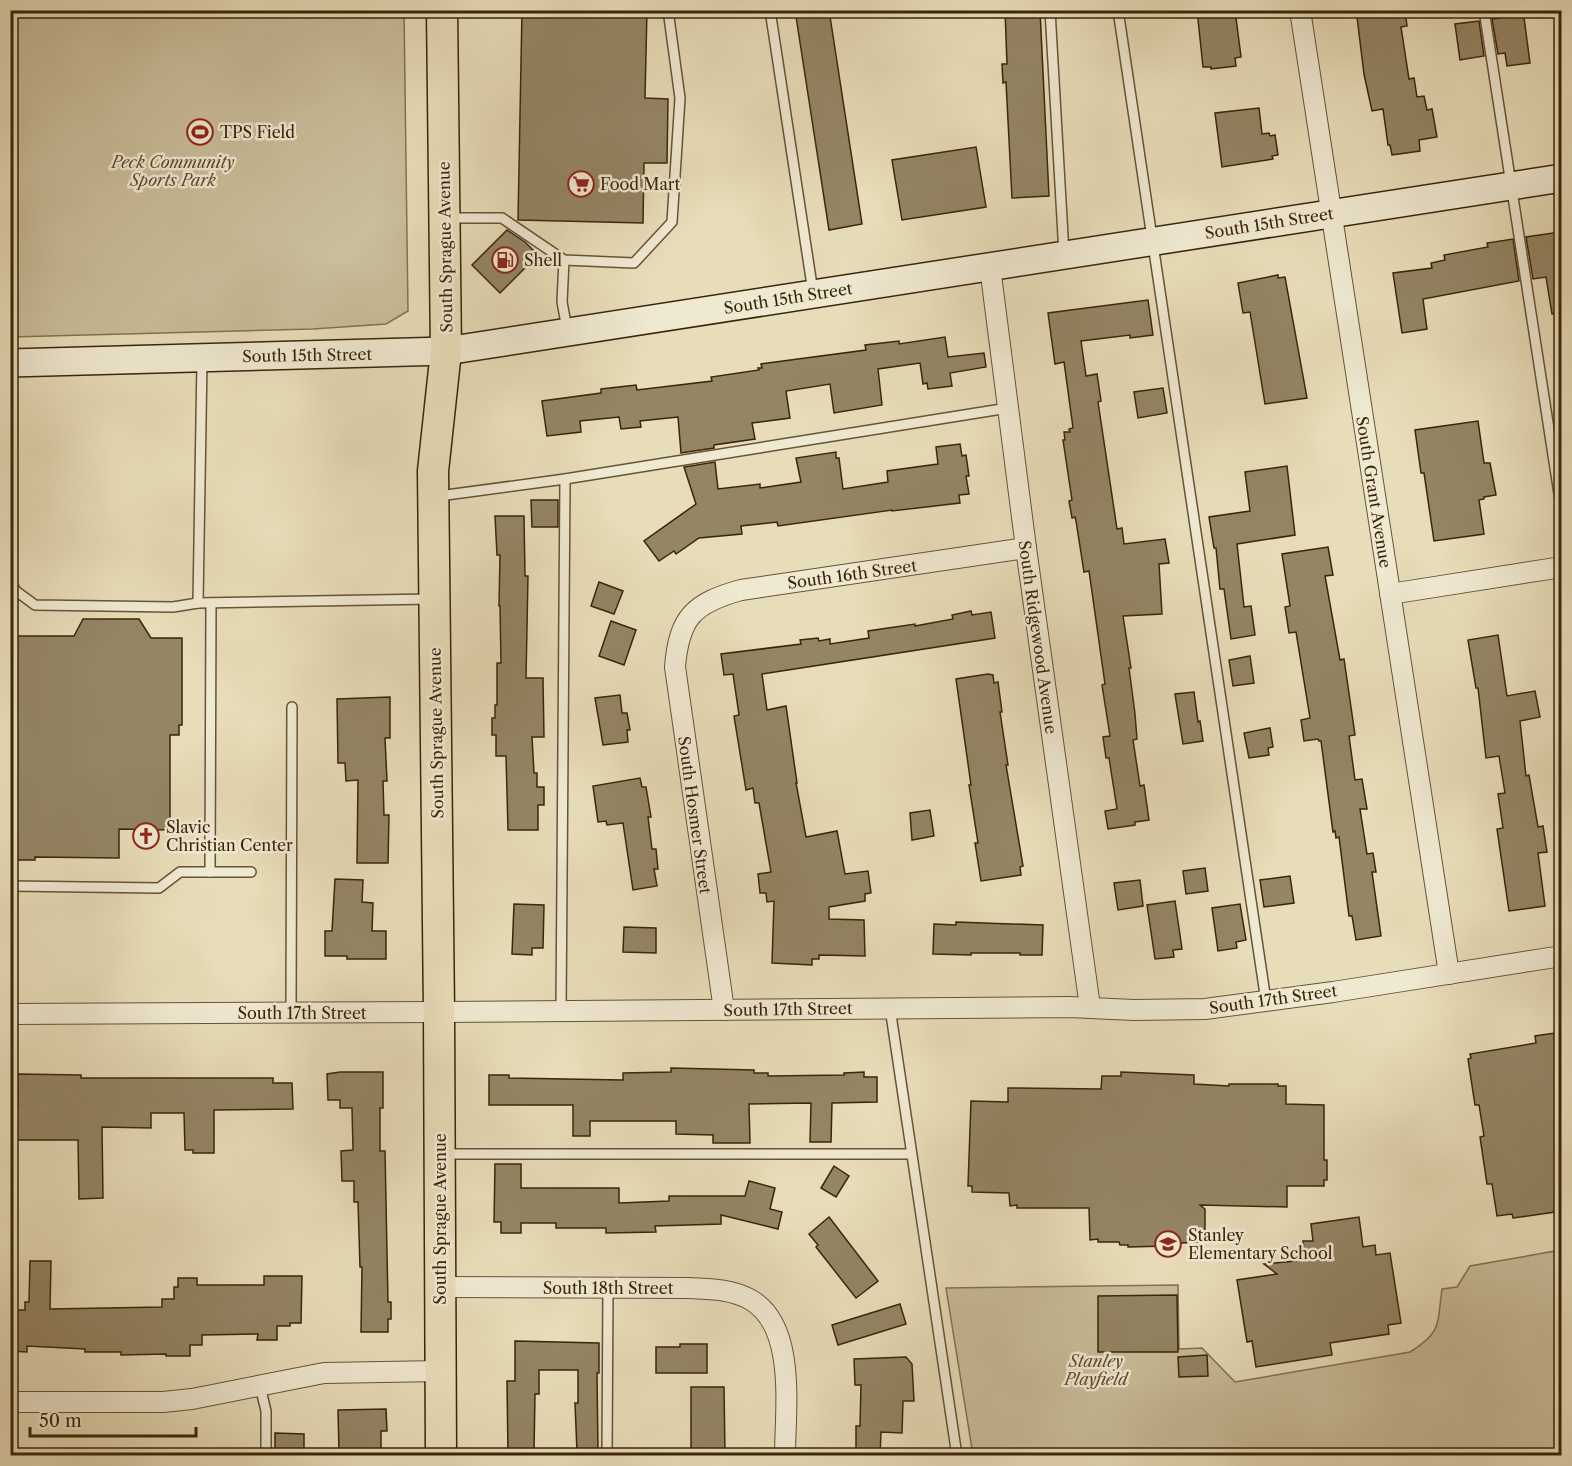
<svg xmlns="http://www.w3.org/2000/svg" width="1572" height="1466" font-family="'Libre Caslon Text',serif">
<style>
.green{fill:#cabe9b;stroke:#827252;stroke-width:1.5}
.building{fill:#948565;stroke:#3a250a;stroke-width:1.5}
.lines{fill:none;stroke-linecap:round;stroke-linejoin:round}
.lane-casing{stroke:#665336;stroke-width:12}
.street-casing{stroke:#665336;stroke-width:22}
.secondary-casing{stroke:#3a250a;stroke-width:30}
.primary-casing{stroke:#3a250a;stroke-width:33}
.lane{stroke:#f0e9d2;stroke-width:9}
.street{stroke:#f0e9d2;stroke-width:20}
.secondary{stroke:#f0e9d2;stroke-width:27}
.primary{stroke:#e8ddb9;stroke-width:30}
.labels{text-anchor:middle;stroke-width:5;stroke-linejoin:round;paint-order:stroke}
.poi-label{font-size:16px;fill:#3a250a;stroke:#f0e9d2;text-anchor:start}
.park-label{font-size:16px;font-style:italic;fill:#5e4b2e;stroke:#f0e9d2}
.street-label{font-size:16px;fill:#3a250a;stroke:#f0e9d2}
</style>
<rect width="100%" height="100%" fill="#e8ddb9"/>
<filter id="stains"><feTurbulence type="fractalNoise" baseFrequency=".00333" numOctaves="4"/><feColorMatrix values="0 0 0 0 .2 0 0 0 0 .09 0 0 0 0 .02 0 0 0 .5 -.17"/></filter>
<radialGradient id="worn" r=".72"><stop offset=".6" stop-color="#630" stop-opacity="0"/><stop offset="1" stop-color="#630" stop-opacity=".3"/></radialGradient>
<g class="green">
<polygon points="10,11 404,11 408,311 386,324 313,329 11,337"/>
<path d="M1561,1250v205h-588l-27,-167 232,-3 1,64 23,-1 33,34 175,-30c32,-20 27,-27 32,-63l15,-2 13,-21z"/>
</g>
<g class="building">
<polygon points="522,10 647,10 645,98 668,99 667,163 644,163 643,223 518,220"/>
<polygon points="795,10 829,10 862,224 829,230"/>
<polygon points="1005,10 1040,10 1049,196 1012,198 1006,82 1003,83 1002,64 1007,64"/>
<polygon points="1197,10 1235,10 1241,57 1235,58 1236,66 1211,69 1211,67 1203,67"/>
<polygon points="1361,10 1405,10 1407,26 1401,27 1409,79 1414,78 1417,97 1424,96 1427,110 1432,109 1437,137 1419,140 1420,151 1392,155 1390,145 1388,145 1383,109 1372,111 1364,74 1357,17 1362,16"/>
<polygon points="1499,10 1523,10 1530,63 1507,66 1505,53 1498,54 1492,19 1501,18"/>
<polygon points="1479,21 1484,56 1460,60 1455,24"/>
<polygon points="1259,108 1262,134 1269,133 1270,136 1275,135 1278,155 1272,156 1273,159 1222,167 1215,113"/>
<polygon points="976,147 986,207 902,220 892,160"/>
<polygon points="507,230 525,242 538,255 500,293 472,265"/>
<polygon points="1560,232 1562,313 1552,314 1546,277 1533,279 1526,237"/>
<polygon points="1513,239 1519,281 1423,299 1427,329 1402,333 1393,273 1432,268 1431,263 1445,260 1444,255 1488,247 1487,243"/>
<polygon points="1278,275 1278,278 1285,277 1307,398 1265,404 1250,312 1243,313 1238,283"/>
<polygon points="1148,300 1153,335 1130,338 1130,335 1081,341 1086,376 1097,374 1101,401 1098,402 1117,529 1122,528 1124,544 1165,539 1169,563 1159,564 1162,614 1123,616 1131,668 1129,668 1135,714 1137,739 1133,740 1140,786 1144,785 1149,820 1135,822 1135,825 1108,829 1105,811 1117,809 1109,758 1106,758 1103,737 1110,736 1102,685 1105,684 1089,571 1084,572 1076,521 1075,517 1072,518 1069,501 1072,500 1063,440 1065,440 1064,432 1070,432 1069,429 1073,428 1064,362 1055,364 1048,313"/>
<polygon points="945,337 948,357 984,353 986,367 950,373 952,386 928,389 927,383 923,384 920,363 878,369 882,405 834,413 830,384 786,391 790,418 752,423 755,439 714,445 714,448 681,453 678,417 640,421 641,427 621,429 619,417 580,421 581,432 547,436 542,401 601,393 601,389 636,385 637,390 712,381 711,377 759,370 758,368 762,368 761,364 866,350 865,345 899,341 899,344"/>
<polygon points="1163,388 1167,413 1138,418 1134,392"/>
<polygon points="1478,421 1484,463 1490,463 1496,495 1484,497 1484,499 1479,500 1484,534 1434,541 1424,473 1421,473 1415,430"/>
<polygon points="960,444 962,456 966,455 969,476 966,476 969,494 959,495 960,503 892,511 892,510 778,526 777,522 741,526 742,534 699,538 676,554 674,551 659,561 644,541 696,504 684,467 715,462 718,489 760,484 760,488 801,482 796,458 836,452 836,458 839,458 843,489 888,482 887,471 938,464 936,447"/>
<polygon points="1287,466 1295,535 1237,544 1244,607 1251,606 1255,635 1231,639 1224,589 1220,589 1216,548 1214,548 1209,517 1250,511 1245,472"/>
<polygon points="531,500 558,500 558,527 532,527"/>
<polygon points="495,516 524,516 525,576 528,576 526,678 543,678 544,737 532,737 534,773 537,773 537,787 544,787 544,805 538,805 538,830 508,830 506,756 496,756 496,735 492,735 492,718 495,718 495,705 497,705 497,663 501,663 500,606 499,606 500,555 497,555"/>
<polygon points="1328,547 1333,575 1325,576 1340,660 1344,659 1355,735 1349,736 1355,780 1362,779 1367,809 1360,809 1367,854 1373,853 1376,872 1372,872 1381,936 1356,940 1352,916 1349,916 1339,837 1336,838 1335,831 1333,832 1321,741 1319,741 1318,739 1304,741 1301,720 1310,718 1296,632 1289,633 1285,607 1290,606 1282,554"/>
<polygon points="599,582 623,591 614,614 591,606"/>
<polygon points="971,611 972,615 991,612 995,638 762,674 767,710 786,706 797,783 796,783 806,837 837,831 845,874 868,871 871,893 865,894 865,901 829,907 829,919 864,920 865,956 819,955 819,959 812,959 812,965 772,963 774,901 767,902 766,893 760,893 758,874 771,872 759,803 755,803 753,788 746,790 734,716 739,715 733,674 724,675 721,654 801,644 800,640 818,638 819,641 830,639 830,644 869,638 868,631 915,624 915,626 953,619 952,615"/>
<polygon points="83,619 139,619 151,638 182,638 182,725 179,725 179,735 170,735 170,830 119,829 119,858 35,857 35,860 10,860 10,636 74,636"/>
<polygon points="611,621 636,630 624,665 599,656"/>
<polygon points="1498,635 1507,696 1535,691 1540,717 1520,721 1526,776 1529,775 1538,827 1543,826 1547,852 1538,853 1545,906 1509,911 1497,829 1503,828 1498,794 1505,793 1499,756 1486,758 1478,688 1476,688 1468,640"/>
<polygon points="1250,656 1254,683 1233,686 1229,660"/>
<polygon points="988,674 993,675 994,683 998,682 1002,712 1000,712 1008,765 1006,765 1023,866 1020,867 1021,875 981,881 975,843 978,843 969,785 971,785 956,679"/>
<polygon points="1194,692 1198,722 1200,721 1203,741 1183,744 1175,694"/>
<polygon points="620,695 622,713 627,713 630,730 627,730 628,742 603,745 595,698"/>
<polygon points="390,697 390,738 385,738 387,781 383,781 384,815 389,815 388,863 357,863 358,780 346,781 345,763 338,763 337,699"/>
<polygon points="1270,728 1273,747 1268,748 1269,755 1249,758 1244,733"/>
<polygon points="640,778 642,787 646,787 651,817 648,817 652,849 656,849 658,869 654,869 657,886 633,890 623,823 607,825 606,821 598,822 593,786"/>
<polygon points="930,810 934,836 912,840 910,813"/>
<polygon points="1205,868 1208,891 1186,894 1183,871"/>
<polygon points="1290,876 1294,903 1264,907 1260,880"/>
<polygon points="335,879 363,880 362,902 373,903 372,931 386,931 386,959 347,959 347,956 325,956 325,931 332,931"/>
<polygon points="1140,880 1143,906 1118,910 1114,883"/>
<polygon points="1175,901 1182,949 1173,950 1174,957 1155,959 1147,905"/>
<polygon points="514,904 544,905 543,948 532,948 532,955 512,954"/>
<polygon points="1240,904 1246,940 1236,942 1237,948 1218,951 1212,908"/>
<polygon points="956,922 1043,925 1042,955 1020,955 1020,953 971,953 971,955 933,954 934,924 956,925"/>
<polygon points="624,927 656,928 656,953 623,952"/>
<polygon points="1562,1032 1562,1211 1513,1218 1512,1214 1497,1216 1492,1184 1487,1184 1480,1137 1484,1136 1479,1105 1475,1105 1468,1059 1471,1058 1470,1054 1536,1043 1535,1036"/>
<polygon points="671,1068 754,1070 754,1073 768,1073 768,1076 844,1075 844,1073 864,1072 864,1077 877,1077 877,1102 832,1103 831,1142 810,1142 811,1103 749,1104 750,1143 713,1143 713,1135 676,1134 676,1121 590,1121 590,1136 573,1136 573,1105 489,1105 489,1075 509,1075 509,1078 623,1080 623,1073 671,1072"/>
<polygon points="340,1072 383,1072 383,1108 380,1108 380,1151 385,1151 388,1302 391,1302 391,1319 388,1319 388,1332 361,1332 362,1267 360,1267 358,1202 354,1202 354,1181 342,1181 341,1151 353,1150 352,1108 340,1108 340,1100 328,1100 327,1074"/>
<polygon points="1121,1072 1194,1075 1194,1084 1229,1086 1229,1084 1278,1084 1278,1086 1286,1086 1286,1104 1324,1105 1324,1160 1327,1160 1327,1180 1324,1180 1324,1186 1287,1186 1287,1207 1200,1205 1205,1209 1205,1239 1197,1239 1197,1242 1167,1244 1167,1246 1128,1247 1128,1245 1120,1245 1119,1242 1098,1242 1098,1239 1090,1240 1089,1208 1017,1208 1017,1205 1010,1206 1009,1193 972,1192 972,1186 968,1186 971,1101 1008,1102 1008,1088 1101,1089 1102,1076 1121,1076"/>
<polygon points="18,1074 81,1075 81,1078 273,1078 273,1083 292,1083 293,1109 214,1110 214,1153 193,1153 193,1150 185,1150 184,1113 151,1113 151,1128 102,1127 103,1198 79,1199 78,1140 15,1140 15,1107 18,1107"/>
<polygon points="495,1164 521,1164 521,1188 619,1188 619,1203 669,1201 669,1196 745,1196 749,1181 775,1188 770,1209 782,1212 778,1229 721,1215 721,1224 655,1226 656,1232 606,1233 606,1228 556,1228 556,1223 521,1223 521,1233 501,1233 501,1222 494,1222"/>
<polygon points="834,1166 849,1176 836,1197 821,1188"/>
<polygon points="829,1217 878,1281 856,1298 816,1247 818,1245 809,1234"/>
<polygon points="1359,1217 1363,1247 1375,1245 1376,1255 1390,1253 1401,1323 1388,1325 1389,1334 1330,1343 1332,1355 1256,1367 1252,1341 1247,1342 1237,1280 1277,1274 1264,1264 1305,1260 1303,1241 1313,1241 1311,1224"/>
<polygon points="30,1261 51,1261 50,1309 162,1307 162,1299 174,1299 174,1287 178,1287 178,1278 197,1278 197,1285 264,1285 264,1276 302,1276 301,1323 290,1323 290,1326 277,1326 277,1340 257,1340 258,1334 202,1335 202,1345 190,1345 190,1356 166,1356 166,1354 121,1355 121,1352 85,1352 85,1349 27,1346 27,1352 10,1351 12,1310 25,1310 25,1302 29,1302"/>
<polygon points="1177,1295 1178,1352 1098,1352 1098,1296"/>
<polygon points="900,1304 906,1324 838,1345 832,1325"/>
<polygon points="515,1341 599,1343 599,1373 597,1373 598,1452 577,1452 575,1403 578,1403 578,1370 539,1370 539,1394 535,1394 534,1451 532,1451 532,1455 508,1455 507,1381 515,1381"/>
<polygon points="680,1344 707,1344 707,1373 656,1373 656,1347 680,1347"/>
<polygon points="1207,1355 1208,1376 1179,1377 1178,1357"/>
<polygon points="906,1357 912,1364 914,1401 903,1401 902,1433 881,1432 880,1455 856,1455 856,1426 860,1426 861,1385 855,1385 854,1359"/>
<polygon points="691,1387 724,1387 725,1455 700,1455 700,1452 691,1452"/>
<polygon points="386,1409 387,1431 381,1431 381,1451 339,1452 338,1410"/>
<polygon points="275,1433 304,1434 304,1455 275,1455"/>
</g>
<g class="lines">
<g class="lane-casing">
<g id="lane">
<polyline points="770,10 813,292"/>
<polyline points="1050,10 1064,254"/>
<polyline points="1118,10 1266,1001"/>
<polyline points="1484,10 1562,513"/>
<polyline points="450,218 502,218 564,260 634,263 672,222 680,98 668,10"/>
<polyline points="564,260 562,302 567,329"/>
<polyline points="439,496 565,479 1008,408"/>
<polyline points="10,581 16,591 35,605 173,607 198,603 432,599"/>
<polyline points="198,603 202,360"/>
<polyline points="210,872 211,603"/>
<polyline points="10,886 159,888 180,872 251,872"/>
<polyline points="890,1008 957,1456"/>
<polyline points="561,1011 565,479"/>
<polyline points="291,1013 292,707"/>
<polyline points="442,1154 911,1154"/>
<polyline points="260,1386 266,1411 266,1456"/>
<polyline points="607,1456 608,1288"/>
</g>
</g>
<g class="street-casing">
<g id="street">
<polyline points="1300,10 1449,974"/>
<polyline points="990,267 1026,548 1090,1007"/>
<polyline points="1390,594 1562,567"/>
<path d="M724,1010l-49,-343c4,-50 19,-64 66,-77l285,-42"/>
<polyline points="10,1014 439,1012 1069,1007 1134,1010 1205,1009 1333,992 1562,956"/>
<path d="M440,1287l248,1c21,1 44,1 63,12 46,27 34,110 34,156"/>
<polyline points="10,1402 163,1402 192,1399 324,1373 441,1371"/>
</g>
</g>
<g class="secondary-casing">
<polyline id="secondary" points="10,363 446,351 1562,178"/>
</g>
<g class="primary-casing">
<polyline id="primary" points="441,1456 439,1012 433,471 446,351 442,10"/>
</g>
<use href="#lane" class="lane"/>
<use href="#street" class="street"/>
<use href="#secondary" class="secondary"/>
<use href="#primary" class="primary"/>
</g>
<defs>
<g id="stadium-ring" transform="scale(1.35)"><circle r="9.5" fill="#f0e9d2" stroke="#8f2418" stroke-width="1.5"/><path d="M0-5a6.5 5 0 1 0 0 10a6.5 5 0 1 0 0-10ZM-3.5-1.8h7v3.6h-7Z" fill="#8f2418"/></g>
<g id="supermarket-ring" transform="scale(1.35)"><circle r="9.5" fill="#f0e9d2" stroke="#8f2418" stroke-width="1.5"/><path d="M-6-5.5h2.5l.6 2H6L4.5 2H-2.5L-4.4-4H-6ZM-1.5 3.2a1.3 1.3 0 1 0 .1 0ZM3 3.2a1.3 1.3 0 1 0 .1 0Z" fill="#8f2418"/></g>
<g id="fuel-ring" transform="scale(1.35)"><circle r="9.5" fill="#f0e9d2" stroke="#8f2418" stroke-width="1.5"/><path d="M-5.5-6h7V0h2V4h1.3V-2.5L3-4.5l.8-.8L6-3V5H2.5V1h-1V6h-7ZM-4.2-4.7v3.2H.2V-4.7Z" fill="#8f2418"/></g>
<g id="church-ring" transform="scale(1.35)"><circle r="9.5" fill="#f0e9d2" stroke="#8f2418" stroke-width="1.5"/><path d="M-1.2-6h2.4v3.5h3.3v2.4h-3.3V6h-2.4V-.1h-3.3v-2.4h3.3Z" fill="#8f2418"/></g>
<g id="school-ring" transform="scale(1.35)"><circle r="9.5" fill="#f0e9d2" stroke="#8f2418" stroke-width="1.5"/><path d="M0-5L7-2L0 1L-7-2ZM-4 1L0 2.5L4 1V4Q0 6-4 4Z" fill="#8f2418"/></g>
</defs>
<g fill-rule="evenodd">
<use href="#stadium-ring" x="200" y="132"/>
<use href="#supermarket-ring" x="581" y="184"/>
<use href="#fuel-ring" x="505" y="260"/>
<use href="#church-ring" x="146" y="836"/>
<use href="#school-ring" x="1168" y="1244"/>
</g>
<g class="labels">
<g class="poi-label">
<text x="220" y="138">TPS Field</text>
<text x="600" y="190">Food Mart</text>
<text x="524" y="266">Shell</text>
<text x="166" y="833">Slavic<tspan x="166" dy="18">Christian Center</tspan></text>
<text x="1188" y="1241">Stanley<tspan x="1188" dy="18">Elementary School</tspan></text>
</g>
<g class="park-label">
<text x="173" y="168">Peck Community<tspan x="173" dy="18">Sports Park</tspan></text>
<text x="1096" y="1367">Stanley<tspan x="1096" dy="18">Playfield</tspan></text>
</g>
<g class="street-label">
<text transform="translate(1269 223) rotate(-9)" y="6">South 15th Street</text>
<text transform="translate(445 247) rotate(-91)" y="6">South Sprague Avenue</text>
<text transform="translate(788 298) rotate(-9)" y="6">South 15th Street</text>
<text transform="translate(307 355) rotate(-1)" y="6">South 15th Street</text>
<text transform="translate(1374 492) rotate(81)" y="6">South Grant Avenue</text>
<text transform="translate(852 574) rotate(-8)" y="6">South 16th Street</text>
<text transform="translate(1038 637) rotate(82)" y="6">South Ridgewood Avenue</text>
<text transform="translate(436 733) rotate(-91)" y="6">South Sprague Avenue</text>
<text transform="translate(695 815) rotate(82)" y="6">South Hosmer Street</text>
<text transform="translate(1273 999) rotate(-8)" y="6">South 17th Street</text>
<text transform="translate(788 1009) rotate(-1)" y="6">South 17th Street</text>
<text x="302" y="1019">South 17th Street</text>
<text transform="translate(440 1219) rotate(-90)" y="6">South Sprague Avenue</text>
<text x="608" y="1294">South 18th Street</text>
</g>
</g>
<rect width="1572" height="1466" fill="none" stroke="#e8ddb9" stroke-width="36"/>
<rect x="12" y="12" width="1548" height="1442" fill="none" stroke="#3a250a" stroke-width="3"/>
<rect x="18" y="18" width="1536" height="1430" fill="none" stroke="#3a250a" stroke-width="1.5"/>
<path d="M30 1427v9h166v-9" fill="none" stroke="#3a250a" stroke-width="3"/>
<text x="39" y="1427" font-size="18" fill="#3a250a" stroke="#f0e9d2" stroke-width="4.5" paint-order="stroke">50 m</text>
<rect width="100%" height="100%" filter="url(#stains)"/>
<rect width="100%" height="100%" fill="url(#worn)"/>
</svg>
